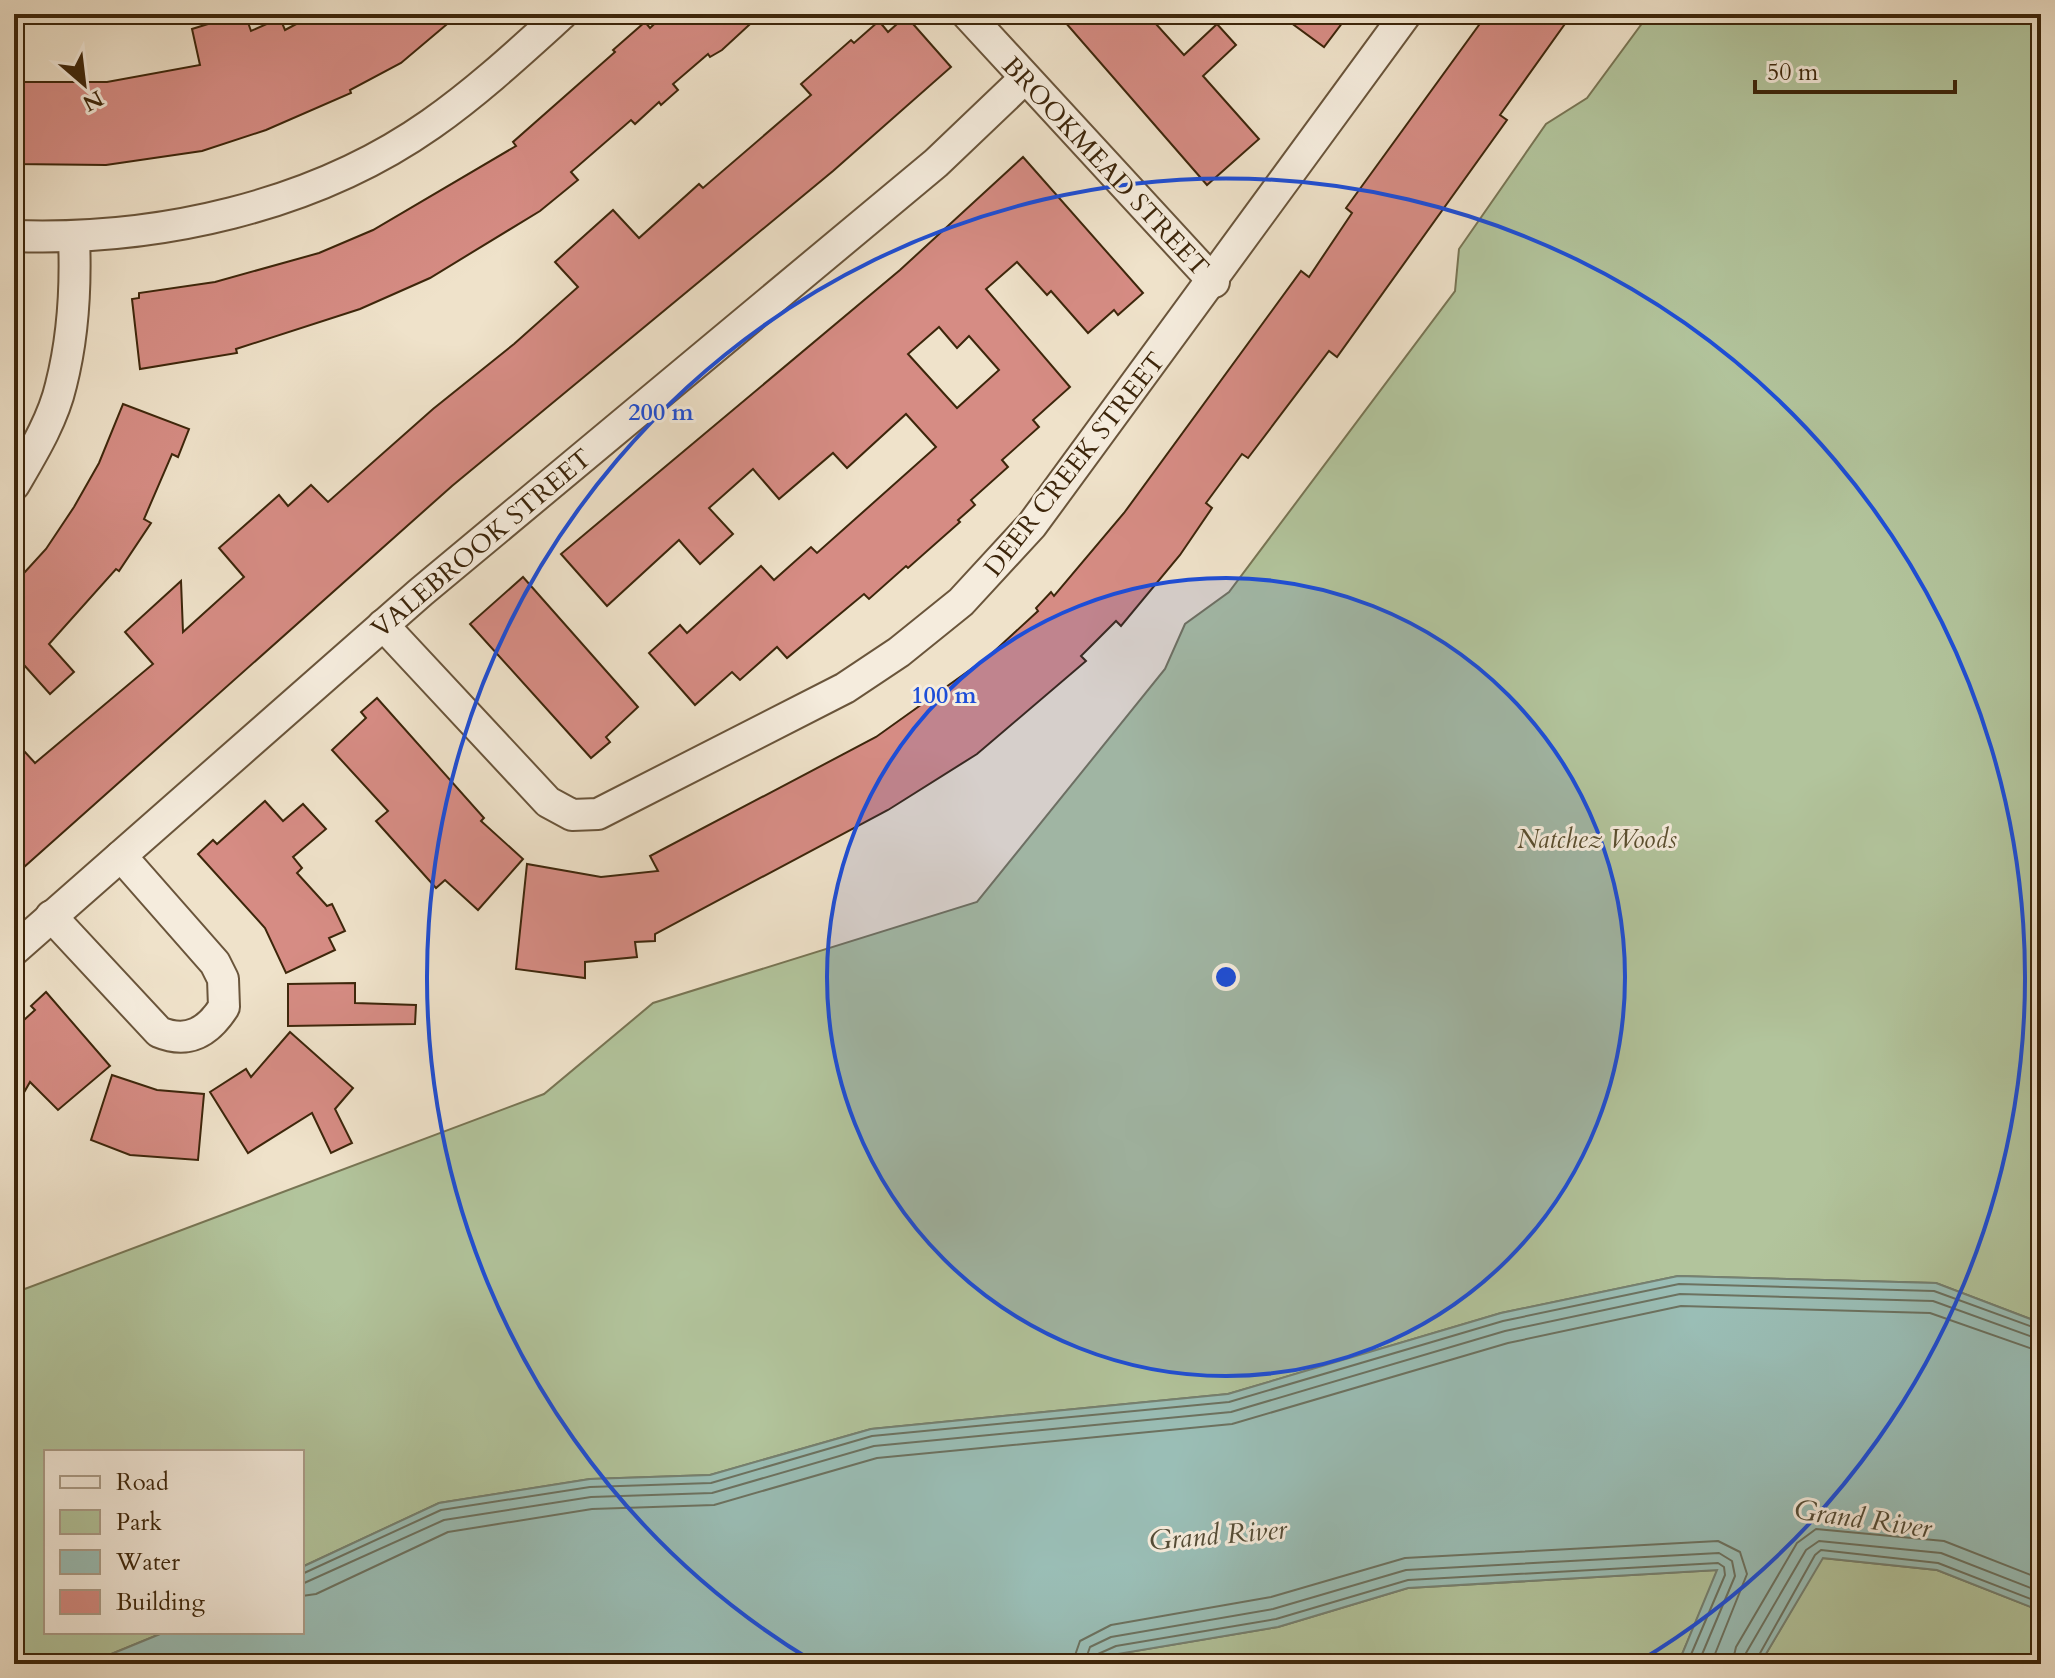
<svg xmlns="http://www.w3.org/2000/svg" width="2055" height="1678" font-family="Cardo,serif">
<style>
.green{fill:#b2c49c;stroke:#787554;stroke-width:2}
.water{fill:#9abeb6;stroke:#758172;stroke-width:2}
.lines{fill:none;stroke-linecap:round;stroke-linejoin:round}
.shore{stroke:#6c7260;stroke-width:2}
.building{fill:#d68c84;stroke:#3d260b;stroke-width:2;fill-rule:evenodd}
.minor-casing{stroke:#6a553b;stroke-width:34}
.minor{stroke:#f5ecdd;stroke-width:30}
.ring{fill:none;stroke:#1d4ed8;stroke-width:4}
.labels{text-anchor:middle;stroke-width:6;stroke-linejoin:round;paint-order:stroke}
.street-label{font-size:26px;fill:#3d260b;stroke:#f5ecdd}
.park-label{font-size:26px;font-style:italic;fill:#5a4e2f;stroke:#f5ecdd}
.water-label{font-size:28px;font-style:italic;fill:#544c36;stroke:#f5ecdd}
.centre{fill:#1d4ed8;stroke:#f5ecdd;stroke-width:4}
.ring-label{font-size:24px;text-anchor:middle;font-weight:bold;fill:#1d4ed8;stroke:#f5ecdd;stroke-width:6;stroke-linejoin:round;paint-order:stroke}
</style>
<rect width="100%" height="100%" fill="#efe2ca"/>
<filter id="stains"><feTurbulence type="fractalNoise" baseFrequency=".0025" numOctaves="4"/><feColorMatrix values="0 0 0 0 .2 0 0 0 0 .09 0 0 0 0 .02 0 0 0 .5 -.17"/></filter>
<radialGradient id="worn" r=".72"><stop offset=".6" stop-color="#630" stop-opacity="0"/><stop offset="1" stop-color="#630" stop-opacity=".3"/></radialGradient>
<g class="green">
<polygon points="1649,14 2041,14 2041,1323 1936,1283 1678,1276 1501,1313 1228,1394 871,1429 710,1475 590,1479 439,1503 302,1567 302,1452 46,1452 46,1632 165,1632 87,1664 14,1664 14,1293 544,1094 653,1003 977,902 1165,669 1185,624 1229,592 1455,291 1459,249 1546,124 1587,98"/>
<polygon points="1822,1558 1937,1570 2041,1611 2041,1664 1760,1664"/>
<polygon points="1718,1570 1678,1664 1094,1664 1117,1654 1278,1627 1408,1588"/>
</g>
<polygon class="water" points="1678,1276 1936,1283 2041,1323 2041,1611 1937,1570 1823,1558 1760,1664 1678,1664 1717,1570 1408,1588 1278,1627 1118,1654 1094,1664 87,1664 165,1632 302,1632 302,1567 439,1503 590,1479 710,1475 871,1429 1228,1394 1501,1313"/>
<g class="lines">
<g class="shore">
<polyline points="302,1574 441,1510 590,1487 711,1483 872,1436 1229,1402 1503,1321 1679,1284 1934,1291 2041,1330"/>
<polyline points="302,1584 444,1520 591,1497 712,1493 874,1446 1231,1412 1505,1331 1680,1294 1933,1301 2041,1340"/>
<polyline points="302,1596 316,1594 448,1532 592,1509 714,1505 877,1458 1232,1424 1508,1343 1681,1306 1930,1313 2041,1352"/>
<polyline points="1072,1664 1080,1641 1111,1625 1271,1597 1405,1558 1718,1541 1740,1552 1747,1574 1711,1664"/>
<polyline points="1084,1664 1090,1647 1111,1637 1273,1609 1406,1570 1719,1553 1732,1561 1735,1576 1698,1664"/>
<polyline points="1094,1664 1098,1654 1116,1646 1276,1619 1408,1580 1718,1563 1724,1567 1725,1575 1687,1664"/>
<polyline points="1732,1664 1736,1647 1797,1543 1816,1529 1944,1541 2041,1579"/>
<polyline points="1744,1664 1746,1653 1806,1550 1819,1541 1941,1553 2041,1592"/>
<polyline points="1754,1664 1815,1555 1821,1550 1938,1563 2041,1603"/>
</g>
</g>
<g class="building">
<polygon points="240,14 245,14 251,31 280,18 285,30 315,14 459,14 401,63 350,90 351,93 266,130 202,151 106,165 14,164 14,82 107,82 200,65 192,29"/>
<polygon points="665,14 761,14 722,50 710,57 708,54 673,84 678,90 661,105 659,102 635,124 631,120 571,172 578,180 540,211 430,278 360,309 236,349 237,353 140,369 132,299 139,298 139,293 215,282 319,253 373,230 516,146 513,142 615,52 613,50 645,22 650,28"/>
<polygon points="1058,14 1147,14 1184,55 1217,24 1236,45 1203,76 1259,139 1207,185"/>
<polygon points="1279,14 1349,14 1324,47"/>
<polygon points="1487,14 1572,14 1500,115 1507,120 1337,357 1329,351 1248,458 1242,454 1206,503 1212,508 1180,555 1121,626 1116,621 1081,656 1086,661 977,754 888,810 655,934 655,941 635,942 637,957 585,962 585,978 516,969 527,864 601,877 658,871 650,856 876,737 988,657 1038,611 1036,608 1051,592 1054,596 1124,513 1301,271 1309,277 1352,213 1346,208"/>
<polygon points="906,16 951,67 833,171 452,486 14,876 14,740 35,763 153,664 125,632 181,581 183,632 244,577 219,548 279,495 288,506 311,485 328,502 433,409 514,344 578,287 555,262 613,210 639,238 699,184 703,188 811,95 801,84 851,40 854,43 879,21 888,32"/>
<path d="M1023,157l120,136 -25,22 -4,-5 -26,23 -37,-42 -4,4 -30,-33 -31,27 84,98 -37,33 6,7 -37,33 6,7 -37,33 4,5 -17,15 2,2 -52,46 -2,-2 -37,33 -5,-5 -77,64 -10,-11 -37,33 -8,-8 -37,33 -46,-52 31,-28 7,8 74,-67 13,14 37,-33 6,6 119,-106 -30,-33 -59,54 -14,-15 -54,46 -26,-30 -44,39 24,26 -33,30 -21,-24 -72,66 -46,-52 339,-284zM939,327l18,21 12,-12 30,34 -42,38 -49,-54z"/>
<polygon points="123,404 189,429 178,457 172,454 144,519 151,523 119,571 116,569 49,644 74,672 50,694 24,665 14,674 14,584 46,549 74,507 99,463"/>
<polygon points="523,577 638,707 606,737 610,742 591,758 470,624"/>
<polygon points="377,698 484,818 481,821 523,859 478,910 445,880 436,888 376,821 388,811 332,750 366,718 361,712"/>
<polygon points="265,801 283,821 303,804 326,829 293,857 302,868 297,873 327,906 332,904 345,931 329,938 335,950 286,973 265,928 198,854 213,840 217,844"/>
<polygon points="355,983 355,1003 416,1005 415,1024 288,1026 288,984"/>
<polygon points="46,992 110,1066 58,1110 30,1082 14,1110 14,1029 35,1010 31,1006"/>
<polygon points="290,1032 353,1088 335,1109 352,1143 331,1153 312,1113 248,1153 210,1092 246,1069 251,1077"/>
<polygon points="112,1075 157,1090 204,1094 198,1160 130,1155 91,1140"/>
</g>
<g class="lines">
<g class="minor-casing">
<g id="minor">
<polyline points="967,14 1214,282"/>
<path d="M14,236c143,5 299,-29 417,-112 47,-33 89,-72 131,-110"/>
<path d="M14,485c18,-31 39,-65 47,-100 12,-47 15,-99 13,-147"/>
<polyline points="383,625 548,802 572,815 598,814 845,688 899,652 961,602 1032,525 1406,14"/>
<path d="M51,916l108,116c29,12 49,0 65,-25l-1,-28 -8,-16 -94,-107"/>
<polyline points="14,950 421,592 936,163 1024,79"/>
</g>
</g>
<use href="#minor" class="minor"/>
</g>
<circle cx="1226" cy="977" r="399" fill="#1d4ed8" fill-opacity=".12"/>
<g class="ring">
<circle cx="1226" cy="977" r="399"/>
<path d="M814 1662A799 799 0 1 1 1638 1662"/>
</g>
<g class="labels">
<g class="street-label">
<text transform="translate(1106 166) rotate(47)" y="9">BROOKMEAD STREET</text>
<text transform="translate(1074 464) rotate(-52)" y="9">DEER CREEK STREET</text>
<text transform="translate(481 543) rotate(-40)" y="9">VALEBROOK STREET</text>
</g>
<g class="park-label">
<text x="1597" y="848">Natchez Woods</text>
</g>
<g class="water-label">
<text transform="translate(1863 1518) rotate(8)" y="10">Grand River</text>
<text transform="translate(1218 1534) rotate(-5)" y="10">Grand River</text>
</g>
</g>
<circle cx="1226" cy="977" r="12" class="centre"/>
<g class="ring-label">
<text x="661" y="420">200 m</text>
<text x="944" y="703">100 m</text>
</g>
<rect width="2055" height="1678" fill="none" stroke="#efe2ca" stroke-width="48"/>
<rect x="16" y="16" width="2023" height="1646" fill="none" stroke="#3d260b" stroke-width="4"/>
<rect x="24" y="24" width="2007" height="1630" fill="none" stroke="#3d260b" stroke-width="2"/>
<rect x="44" y="1450" width="260" height="184" fill="#f5ecdd" stroke="#ab9d89" stroke-width="2"/>
<rect x="60" y="1476" width="40" height="12" fill="#f5ecdd" stroke="#ab9d89" stroke-width="2"/>
<text x="116" y="1490" font-size="24" fill="#3d260b">Road</text>
<rect x="60" y="1510" width="40" height="24" fill="#b2c49c" stroke="#ab9d89" stroke-width="2"/>
<text x="116" y="1530" font-size="24" fill="#3d260b">Park</text>
<rect x="60" y="1550" width="40" height="24" fill="#9abeb6" stroke="#ab9d89" stroke-width="2"/>
<text x="116" y="1570" font-size="24" fill="#3d260b">Water</text>
<rect x="60" y="1590" width="40" height="24" fill="#d68c84" stroke="#ab9d89" stroke-width="2"/>
<text x="116" y="1610" font-size="24" fill="#3d260b">Building</text>
<g transform="translate(84 84) rotate(152)" stroke="#f5ecdd" stroke-width="6" paint-order="stroke">
<path d="M0-6L14 30L0 20L-14 30Z" fill="#3d260b"/>
<text y="-12" font-size="22" font-weight="bold" text-anchor="middle" fill="#3d260b">N</text>
</g>
<path d="M1755 80v12h200v-12" fill="none" stroke="#3d260b" stroke-width="4"/>
<text x="1767" y="80" font-size="24" fill="#3d260b" stroke="#f5ecdd" stroke-width="6" paint-order="stroke">50 m</text>
<rect width="100%" height="100%" filter="url(#stains)"/>
<rect width="100%" height="100%" fill="url(#worn)"/>
</svg>
